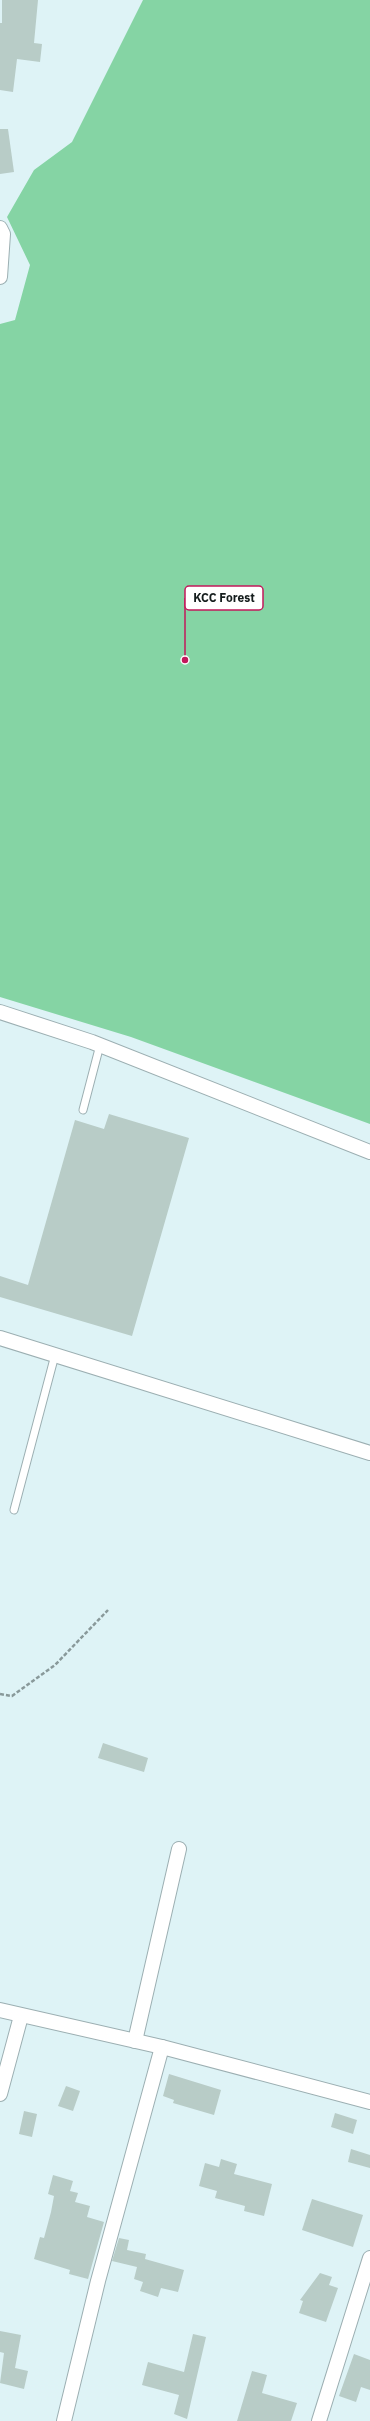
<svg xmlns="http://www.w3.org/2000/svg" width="370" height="2421" font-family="'IBM Plex Sans',sans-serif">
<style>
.forest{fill:#85d4a4}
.building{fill:#b8ccc7}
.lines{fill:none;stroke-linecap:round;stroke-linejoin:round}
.service-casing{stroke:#9cafb2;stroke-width:9}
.minor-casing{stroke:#9cafb2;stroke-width:16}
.path{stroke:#89999a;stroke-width:2.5;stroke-dasharray:4 2;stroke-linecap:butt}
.service{stroke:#fff;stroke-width:7}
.minor{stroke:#fff;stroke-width:14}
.leader{fill:none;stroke:#c2185b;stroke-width:1.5}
.callout-dot{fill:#c2185b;stroke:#fff;stroke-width:1.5}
.callout{fill:#fff;stroke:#c2185b;stroke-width:1.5}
.callout-label{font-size:12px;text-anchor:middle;font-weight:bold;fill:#151d1d}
</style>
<rect width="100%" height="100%" fill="#def3f6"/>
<polygon class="forest" points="143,0 370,0 370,1124 131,1037 0,997 0,324 15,320 30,265 7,217 34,170 72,142"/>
<g class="building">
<polygon points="2,0 38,0 34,43 42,44 40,62 17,59 13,92 0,90 0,23 2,23"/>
<polygon points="0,129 8,129 14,172 0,174"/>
<polygon points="109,1114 189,1138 132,1336 0,1297 0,1276 28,1285 75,1120 104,1129"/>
<polygon points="103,1743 148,1758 144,1772 98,1758"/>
<polygon points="169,2074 221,2090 214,2115 173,2103 174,2100 163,2096"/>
<polygon points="66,2086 80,2091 73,2111 58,2106"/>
<polygon points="24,2111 37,2114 32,2137 19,2134"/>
<polygon points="335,2113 357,2120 353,2134 331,2127"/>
<polygon points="351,2149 370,2155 370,2168 348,2162"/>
<polygon points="221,2159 237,2164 234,2174 272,2184 264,2216 244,2211 245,2206 215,2198 217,2191 199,2186 205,2163 219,2167"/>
<polygon points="53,2175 73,2181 70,2191 78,2193 75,2202 90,2206 87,2217 104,2222 88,2279 69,2274 70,2270 34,2259 40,2237 44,2238 51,2212 54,2196 48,2194"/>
<polygon points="312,2199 363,2215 353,2247 302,2230"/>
<polygon points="119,2238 129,2240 127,2250 146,2254 145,2259 184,2270 178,2292 161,2288 158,2297 140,2291 143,2282 134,2279 137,2267 112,2261"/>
<polygon points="320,2273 332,2277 329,2285 338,2288 326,2322 299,2313 303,2301 300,2300"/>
<polygon points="0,2331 21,2335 15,2368 28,2371 24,2389 0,2383 4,2353 0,2352"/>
<polygon points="193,2334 206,2337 187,2419 174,2414 179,2395 142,2385 148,2362 184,2372"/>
<polygon points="354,2354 370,2360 370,2390 361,2387 356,2402 339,2396"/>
<polygon points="252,2371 267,2375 262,2393 297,2403 291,2421 237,2421"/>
</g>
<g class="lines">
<g class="service-casing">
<g id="service">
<polyline points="83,1110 100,1045"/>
<polyline points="14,1510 55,1355"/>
</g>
</g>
<g class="minor-casing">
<g id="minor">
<polyline points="0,228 3,234 0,277"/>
<polyline points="0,1012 92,1042 370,1152"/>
<polyline points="0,1338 370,1453"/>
<polyline points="0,2010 162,2047 370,2102"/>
<polyline points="135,2041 179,1849"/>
<polyline points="0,2094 21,2016"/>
<polyline points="64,2421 98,2281 162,2047"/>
<polyline points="319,2421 370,2258"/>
</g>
</g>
<polyline class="path" points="0,1694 12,1696 55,1665 108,1610"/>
<use href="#service" class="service"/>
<use href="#minor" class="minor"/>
</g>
<path class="leader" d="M185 660L185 598"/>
<circle class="callout-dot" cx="185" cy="660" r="4"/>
<rect class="callout" x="185" y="586" width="78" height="24" rx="4"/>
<g class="callout-label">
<text x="224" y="602">KCC Forest</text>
</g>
</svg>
